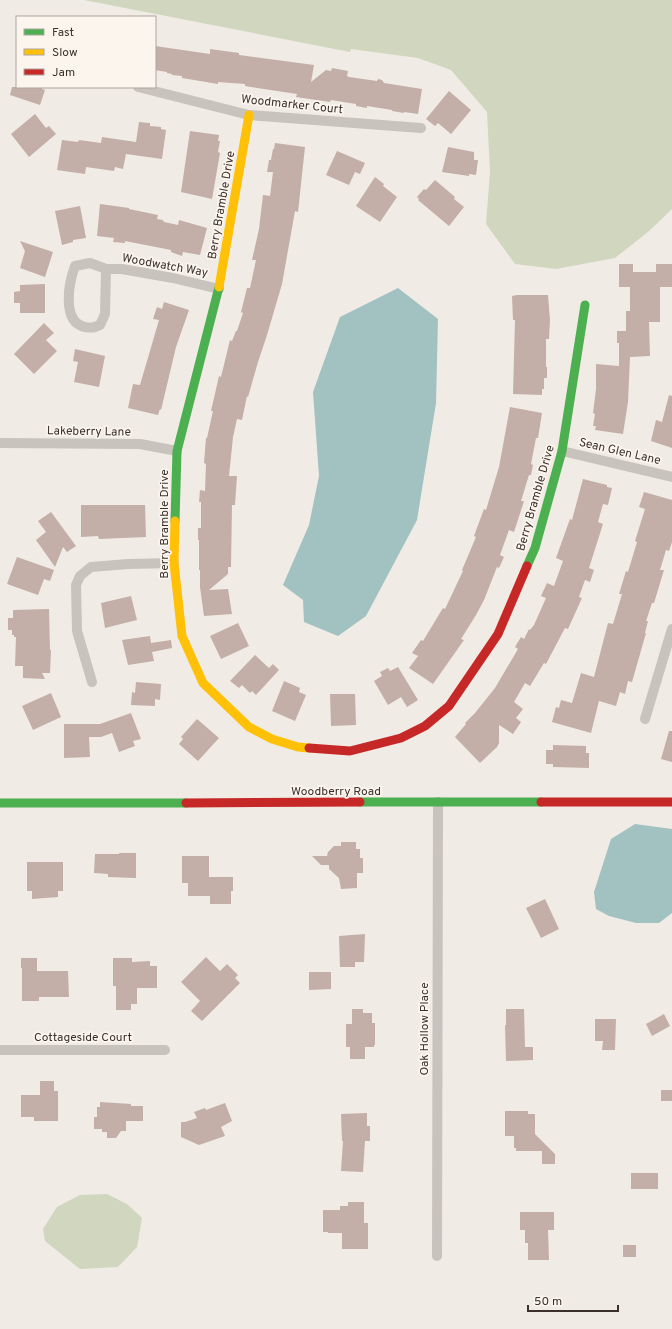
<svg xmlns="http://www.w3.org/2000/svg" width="672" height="1329" font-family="Overpass,sans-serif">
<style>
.green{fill:#d1d6bf}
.water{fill:#a1c2c1}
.building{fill:#c3afa7}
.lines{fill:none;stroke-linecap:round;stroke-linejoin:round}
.street{stroke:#c9c3be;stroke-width:10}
.fast{stroke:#4caf50;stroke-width:9}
.slow{stroke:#ffc107;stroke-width:9}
.jam{stroke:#c62828;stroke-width:9}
.labels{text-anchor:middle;stroke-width:3.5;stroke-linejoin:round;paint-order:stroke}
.street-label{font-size:12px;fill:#3b302b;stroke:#fbf5ee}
</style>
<rect width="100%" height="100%" fill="#f0ebe5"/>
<g class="green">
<polygon points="84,0 672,0 672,209 648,232 615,258 556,269 515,264 486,224 490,172 487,112 451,70 418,58 351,49 350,52"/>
<polygon points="107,1194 127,1204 142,1218 137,1247 118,1267 80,1269 45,1241 43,1229 57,1207 80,1195"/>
</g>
<g class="water">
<polygon points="398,288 438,319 436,403 417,520 366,616 338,636 304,622 303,600 283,585 309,525 319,476 313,392 340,317"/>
<polygon points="635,824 672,829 672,913 659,923 636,923 609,916 596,909 594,892 611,839"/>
</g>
<g class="building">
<polygon points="155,46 210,54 210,49 239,53 239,55 314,65 311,82 326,70 331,71 332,68 348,71 347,76 349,77 377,81 378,79 382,80 384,83 422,89 418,114 404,112 404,113 392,111 392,110 367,106 367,108 356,106 356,104 331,100 330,102 296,97 297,94 245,86 245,84 218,82 218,84 182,78 182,76 172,75 172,74 167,73 167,72 155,70"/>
<polygon points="12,87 43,87 42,89 45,90 40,105 10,95"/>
<polygon points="449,91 471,110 451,134 438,123 435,126 426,119"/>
<polygon points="35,114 46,128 49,126 56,134 29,157 11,134"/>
<polygon points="139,122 150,123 150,126 161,127 161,129 166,130 162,159 126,154 123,169 115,167 114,171 86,167 85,174 57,170 62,140 78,142 79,140 101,143 102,137 136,142"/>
<polygon points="190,131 219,135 218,141 220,141 218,152 220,153 212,199 181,192"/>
<polygon points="275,143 305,147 298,212 295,211 282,284 267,335 258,362 248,397 247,396 242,420 237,419 233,437 229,476 237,476 235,505 232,505 231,567 228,567 228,574 209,590 228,589 232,614 204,616 200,587 200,570 199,570 199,540 198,540 198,528 201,528 201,502 199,502 200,490 205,491 206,464 204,463 206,438 207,438 213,411 211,411 219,376 221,377 230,340 232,341 236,331 237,331 243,313 241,312 247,288 250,288 256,260 252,260 259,229 263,195 270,196 273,172 267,172 269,160 271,160 273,149 274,149"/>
<polygon points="448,147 474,152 474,160 478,160 476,175 469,174 469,176 442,172"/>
<polygon points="337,151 365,163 360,174 355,172 349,185 326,175"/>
<polygon points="375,177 384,184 383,186 397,197 380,222 356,206"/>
<polygon points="435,180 455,197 454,199 464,207 449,226 418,200 419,199 417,197 424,189 426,190"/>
<polygon points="100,204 129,208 129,209 158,215 157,219 163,220 164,222 178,225 179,220 207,228 200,255 183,252 182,256 171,252 171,250 125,241 125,243 113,242 114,238 97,236"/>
<polygon points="80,206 86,238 73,240 73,242 62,245 55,211"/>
<polygon points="20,241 53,252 45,277 20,268 25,251"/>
<polygon points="619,264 633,264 633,272 656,272 656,264 672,264 672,287 660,287 660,322 649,322 650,356 630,357 628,402 623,434 595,430 596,426 593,426 595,414 593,413 596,389 596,364 619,366 619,343 617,343 617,331 626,331 626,311 630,311 630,287 619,287"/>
<polygon points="45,284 45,313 20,313 20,303 14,303 14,292 20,291 20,285"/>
<polygon points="517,295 548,295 550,320 549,339 546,339 546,367 547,367 547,378 544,378 544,389 542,389 542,395 513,394 515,320 513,320 512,296"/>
<polygon points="164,302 189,310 176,347 161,410 160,409 158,415 128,408 133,384 140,385 159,320 153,319 157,307 162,309"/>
<polygon points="44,323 54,333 46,340 57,351 34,374 14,354"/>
<polygon points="75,349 105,356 99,387 74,382 78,362 73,361"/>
<polygon points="669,395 672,396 672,448 651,441 656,420 662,422"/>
<polygon points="510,407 542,413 538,438 536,438 531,464 533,465 531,475 529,475 521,501 524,501 514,532 509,530 500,555 504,557 499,568 497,567 484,600 476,615 461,639 464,640 433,684 409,668 418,656 412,653 421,640 423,641 443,608 445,609 463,571 462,570 476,537 474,536 484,509 486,510 499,467"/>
<polygon points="583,479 607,485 607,487 612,488 608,505 603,504 598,522 603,524 589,568 594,570 590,582 585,580 579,597 582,598 568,629 565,628 546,664 544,663 530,686 525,683 514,702 523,709 516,718 521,722 513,734 499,725 499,743 497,747 480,763 455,737 466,724 465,723 475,713 495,688 518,649 515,647 521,637 524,639 529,629 530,630 534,625 546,598 541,596 547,583 554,586 563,561 556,558 570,519 572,520"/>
<polygon points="644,492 672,500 672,542 669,551 666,550 660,570 664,570 654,603 652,603 646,621 648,621 645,633 646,633 632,682 628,681 625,694 620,692 616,706 599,701 591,733 552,722 556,707 559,708 561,700 572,703 581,673 594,677 608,623 613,624 622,594 619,594 626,571 628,572 637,542 635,541 645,509 639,507"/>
<polygon points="81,505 145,505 146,537 99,539 98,536 81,537"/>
<polygon points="51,512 76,546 67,552 63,547 55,567 36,540 46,532 38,521"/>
<polygon points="17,557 54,570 50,581 44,579 38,595 7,584"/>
<polygon points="131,596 137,620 105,628 101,603"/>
<polygon points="49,609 50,650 51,650 50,673 42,673 45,679 23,678 23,666 15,666 16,637 14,637 14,635 12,635 12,630 8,630 8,618 13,618 13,610"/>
<polygon points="238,623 249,646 221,659 210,636"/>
<polygon points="150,636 151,643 171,640 172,648 152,652 154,661 128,665 122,640"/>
<polygon points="255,655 269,668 273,664 279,670 256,695 252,691 250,693 242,685 239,688 230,681"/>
<polygon points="398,667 418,700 407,707 401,697 388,705 374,681 382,676 380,672 388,668 390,671"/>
<polygon points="284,681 300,688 299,692 306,695 295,721 272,711"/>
<polygon points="136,682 161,684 160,700 155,699 155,706 131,705 132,692 135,693"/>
<polygon points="51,693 61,717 33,730 22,706"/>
<polygon points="330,694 355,694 356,725 331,726"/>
<polygon points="131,713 141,739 133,741 135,746 119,752 112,733 101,737 89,737 90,757 64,758 64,724 100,724"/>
<polygon points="197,719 219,738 198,761 179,744 183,739 181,737"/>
<polygon points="669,731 672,731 672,762 661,759"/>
<polygon points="553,745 586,746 586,753 589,753 589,768 553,767 553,764 546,764 546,750 553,750"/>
<polygon points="341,842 356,842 356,849 360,849 360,858 363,858 363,873 357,873 357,888 341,889 339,878 329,869 329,865 321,865 312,856 327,856 328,852 334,846 341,846"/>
<polygon points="119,853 136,853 136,878 108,877 108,874 94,873 95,854 119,854"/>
<polygon points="182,856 209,856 209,877 233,877 233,891 231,891 231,904 210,904 210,896 188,896 188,883 182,883"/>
<polygon points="27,862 63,862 63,891 58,891 58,897 32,899 32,891 27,891"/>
<polygon points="545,899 559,929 541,938 526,908"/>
<polygon points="365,934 364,962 355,962 355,967 340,967 339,936"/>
<polygon points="206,957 220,971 227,964 238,975 235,978 240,983 202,1021 191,1011 200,1001 181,982"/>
<polygon points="21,958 37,958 37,971 68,971 69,997 39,997 39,1001 22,1001 22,968 21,968"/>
<polygon points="113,958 132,958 132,962 150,961 150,966 157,966 157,988 137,988 137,1004 131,1004 131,1010 116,1010 116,986 113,986"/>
<polygon points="309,972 331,972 331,989 309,990"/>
<polygon points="352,1009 363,1009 363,1013 372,1013 372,1023 375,1023 375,1045 374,1045 374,1047 365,1047 365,1059 350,1059 350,1047 346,1047 346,1024 352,1024"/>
<polygon points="506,1009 524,1009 525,1047 533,1047 533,1060 506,1061 505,1025 506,1025"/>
<polygon points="664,1014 670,1026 652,1036 646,1024"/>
<polygon points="595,1019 616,1019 615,1050 602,1050 603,1041 595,1041"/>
<polygon points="40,1081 54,1081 54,1091 58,1091 58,1121 34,1121 34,1117 21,1117 21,1095 40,1095"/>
<rect x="661" y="1090" width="11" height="11"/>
<polygon points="100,1102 131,1104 131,1106 143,1106 143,1121 126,1121 126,1131 121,1131 116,1138 107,1138 107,1132 102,1132 102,1129 94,1129 94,1117 97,1117 97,1107 100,1107"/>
<polygon points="225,1103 232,1121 221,1127 225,1136 199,1145 181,1137 181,1122 185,1122 197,1118 194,1112 205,1108 206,1110"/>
<polygon points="505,1111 528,1111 528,1114 535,1114 535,1134 555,1154 555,1164 542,1164 542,1151 516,1151 516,1148 514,1148 514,1136 505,1136"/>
<polygon points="367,1113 367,1126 370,1126 370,1141 365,1141 363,1172 341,1171 343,1141 342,1141 341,1114"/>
<rect x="631" y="1173" width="27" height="16"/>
<polygon points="348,1202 364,1202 364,1223 368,1223 368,1249 342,1249 342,1233 328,1233 328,1232 323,1232 323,1210 340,1210 340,1206 348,1206"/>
<polygon points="520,1212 554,1212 554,1230 548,1230 549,1260 528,1260 528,1243 525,1243 525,1230 520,1230"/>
<rect x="623" y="1245" width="13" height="12"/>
</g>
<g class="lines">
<g class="street">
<polyline points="138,87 249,115 421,128"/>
<path d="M106,269l-1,45 -5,11c-6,3 -9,3 -15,2 -24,-5 -16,-45 -10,-61l15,-3 16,6h16l51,9 46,11"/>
<polyline points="0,443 140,444 177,451"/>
<polyline points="562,451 672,477"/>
<polyline points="92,682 77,631 76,585 80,576 91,567 128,564 174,563"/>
<polyline points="645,719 672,629"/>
<polyline points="0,1050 165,1050"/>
<polyline points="437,1256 438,802"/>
</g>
<g class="fast">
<polyline points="175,521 177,451 219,287"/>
<polyline points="527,566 535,548 562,451 585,305"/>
<polyline points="360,802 541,802"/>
<polyline points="0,803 186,803"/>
</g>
<g class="slow">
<polyline points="219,287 249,115"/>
<polyline points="175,521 174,563 182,636 203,683 249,727 272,739 298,747 309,748"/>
</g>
<g class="jam">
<polyline points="309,748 350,751 401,738 425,726 449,706 498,634 527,566"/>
<polyline points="541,802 672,802"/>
<polyline points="186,803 360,802"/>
</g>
</g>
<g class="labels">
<g class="street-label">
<text transform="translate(292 104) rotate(6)" y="4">Woodmarker Court</text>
<text transform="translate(221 205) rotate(-80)" y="4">Berry Bramble Drive</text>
<text transform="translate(165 265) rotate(10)" y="4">Woodwatch Way</text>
<text transform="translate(89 431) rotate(1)" y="4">Lakeberry Lane</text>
<text transform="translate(620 451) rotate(13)" y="4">Sean Glen Lane</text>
<text transform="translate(535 498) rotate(-74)" y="4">Berry Bramble Drive</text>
<text transform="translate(164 524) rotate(-90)" y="4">Berry Bramble Drive</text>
<text x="336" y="795">Woodberry Road</text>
<text transform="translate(424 1029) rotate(-90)" y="4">Oak Hollow Place</text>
<text x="83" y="1041">Cottageside Court</text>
</g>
</g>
<rect x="16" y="16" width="140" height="72" fill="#fbf5ee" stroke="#aea6a0"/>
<rect x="24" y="29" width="20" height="6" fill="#4caf50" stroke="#aea6a0"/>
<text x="52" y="36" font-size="12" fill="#3b302b">Fast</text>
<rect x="24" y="49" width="20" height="6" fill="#ffc107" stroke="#aea6a0"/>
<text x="52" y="56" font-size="12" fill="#3b302b">Slow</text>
<rect x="24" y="69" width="20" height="6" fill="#c62828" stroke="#aea6a0"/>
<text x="52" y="76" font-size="12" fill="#3b302b">Jam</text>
<path d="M528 1305v6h90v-6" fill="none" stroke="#3b302b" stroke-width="2"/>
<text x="534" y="1305" font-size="12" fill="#3b302b" stroke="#fbf5ee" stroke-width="3" paint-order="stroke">50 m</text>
</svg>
